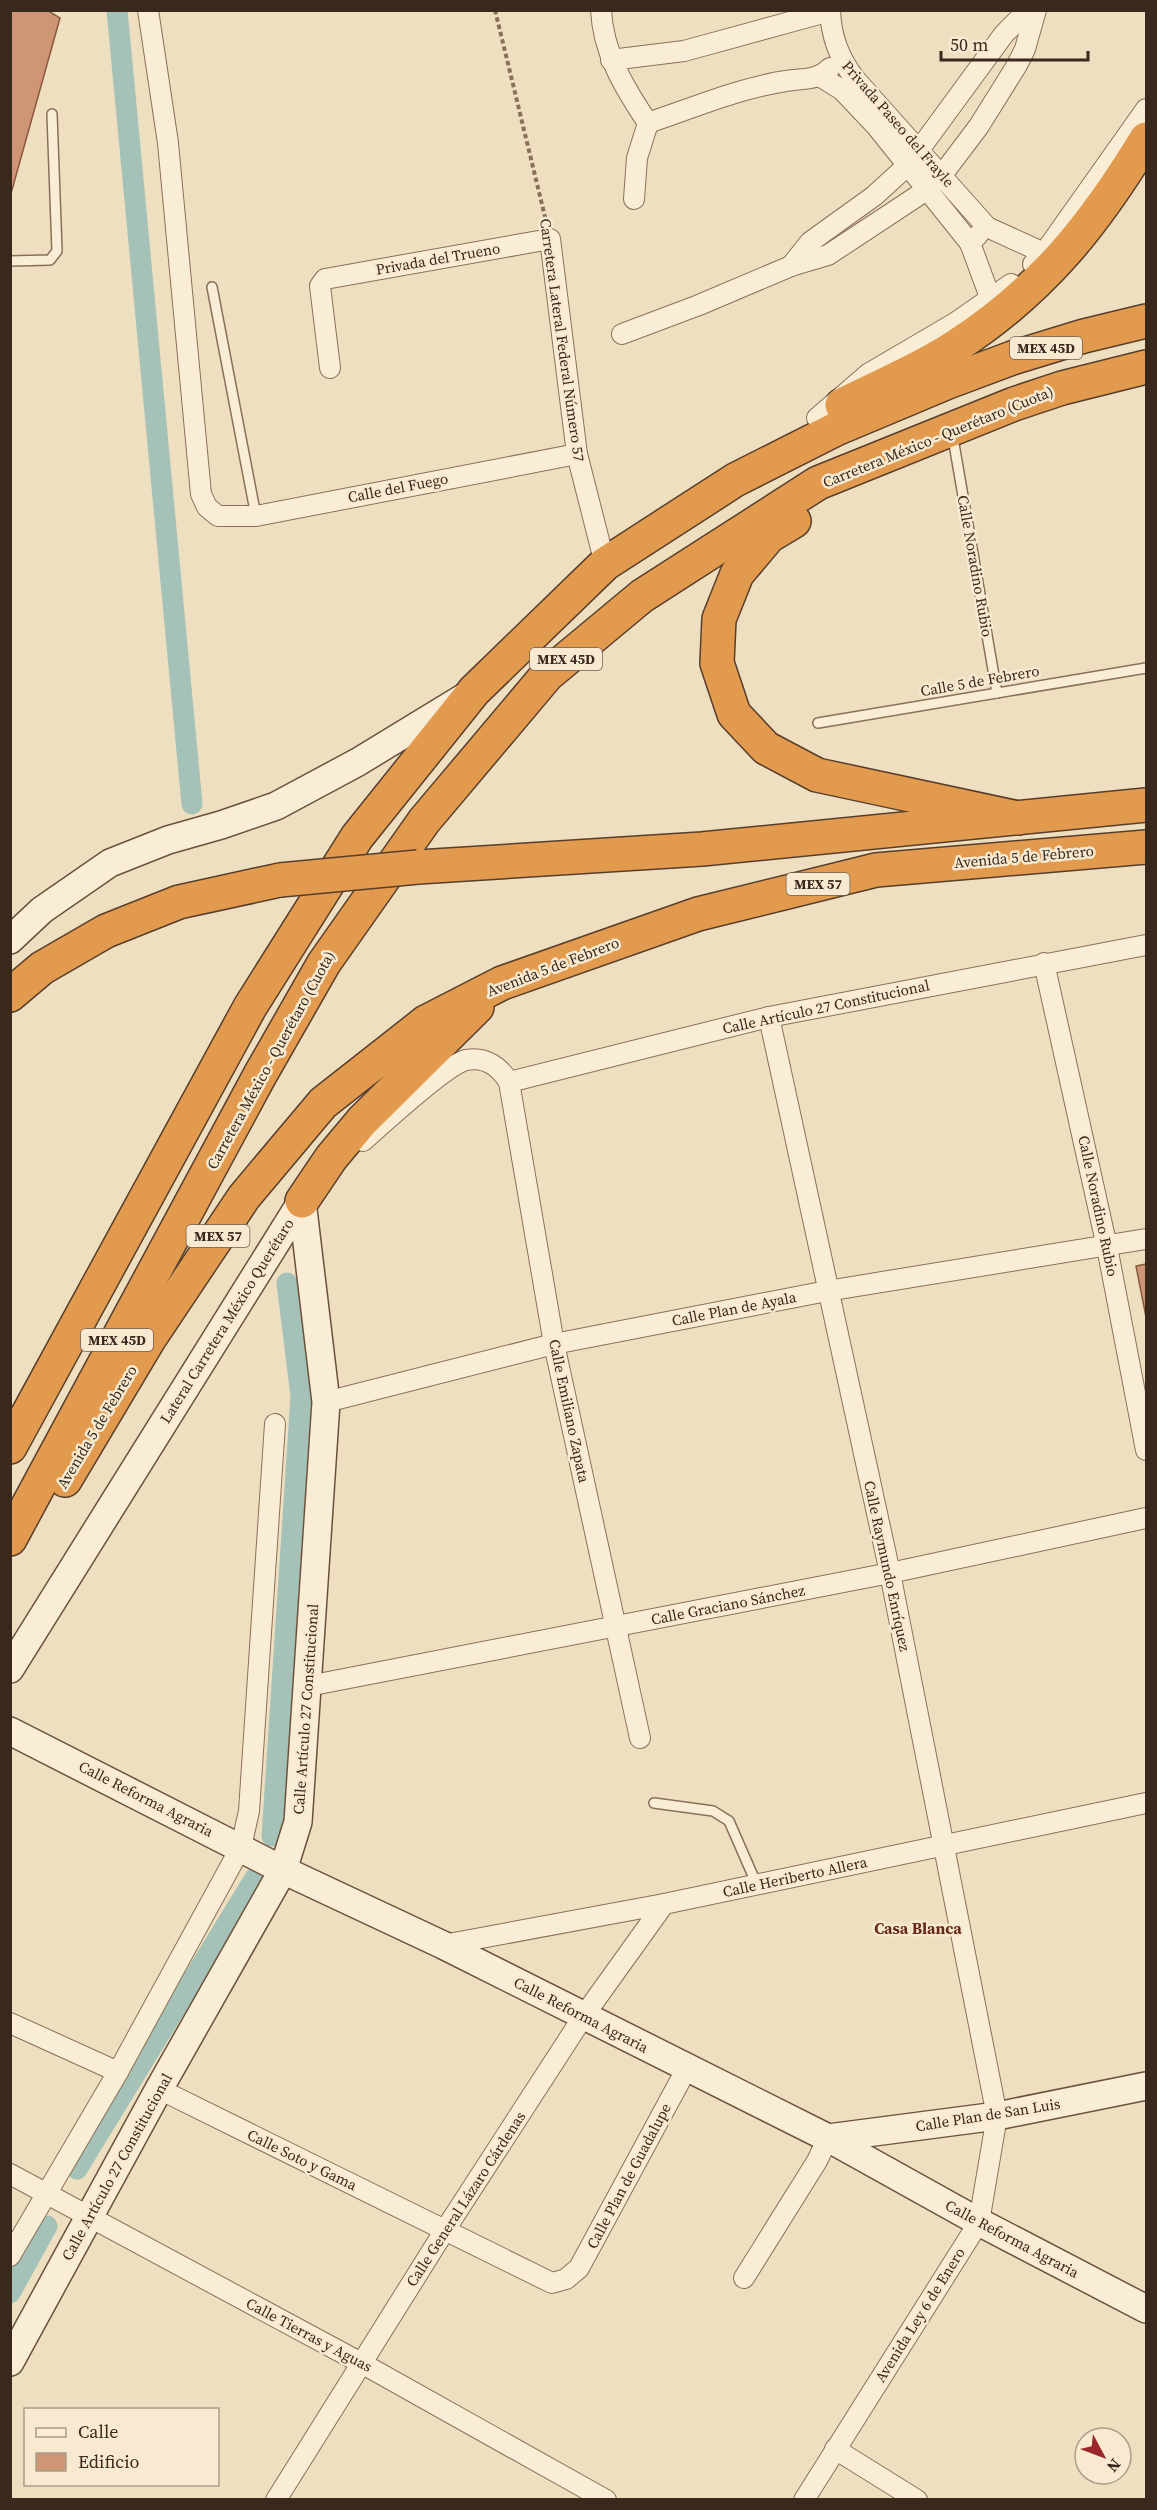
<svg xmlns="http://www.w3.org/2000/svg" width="1157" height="2510" font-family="'Source Serif 4',serif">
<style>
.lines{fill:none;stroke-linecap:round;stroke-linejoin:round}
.canal{stroke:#a4c2b7;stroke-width:21}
.building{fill:#cf9675;stroke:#8a583d;stroke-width:1.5}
.lane-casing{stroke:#8a7058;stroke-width:12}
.street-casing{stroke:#8a7058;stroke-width:22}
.secondary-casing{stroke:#6b513b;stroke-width:30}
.highway-casing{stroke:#573e2c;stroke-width:36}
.path{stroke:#8a7058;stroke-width:4;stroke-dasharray:4.5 3;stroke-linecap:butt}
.lane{stroke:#faedd5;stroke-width:9}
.street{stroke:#faedd5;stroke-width:20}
.secondary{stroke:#faedd5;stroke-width:27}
.highway{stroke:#e29a4e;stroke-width:33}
.highway-bridge-casing{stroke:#573e2c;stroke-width:36;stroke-linecap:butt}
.highway-bridge{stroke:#e29a4e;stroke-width:33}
.labels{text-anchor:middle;stroke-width:5;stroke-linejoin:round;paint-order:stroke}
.shield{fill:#f7ead1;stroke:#726353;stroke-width:1.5}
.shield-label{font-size:14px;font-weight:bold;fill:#39291d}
.street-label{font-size:15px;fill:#39291d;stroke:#f7ead1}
.neighbourhood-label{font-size:16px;font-weight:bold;fill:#67271b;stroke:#f7ead1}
</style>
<rect width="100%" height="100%" fill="#efdfc1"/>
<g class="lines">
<g class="canal">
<polyline points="117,10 192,804"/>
<polyline points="272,1836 301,1396 287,1283"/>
<polyline points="77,2169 255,1878"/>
<polyline points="10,2293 47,2226"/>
</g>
</g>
<g class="building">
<polygon points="10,10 47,10 60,18 10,197"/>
<polygon points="1146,1264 1146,1317 1136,1266"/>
</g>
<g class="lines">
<g class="lane-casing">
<g id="lane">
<polyline points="10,261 50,260 57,251 52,114"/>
<polyline points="212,287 256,516"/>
<polyline points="953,438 997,693"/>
<polyline points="818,723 1146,668"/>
<polyline points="654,1803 713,1811 729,1821 757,1885"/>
</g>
</g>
<g class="street-casing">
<g id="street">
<polyline points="148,10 168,143 201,494 207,507 218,516 256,516 577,454"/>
<path d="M601,10c2,43 24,79 47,113l-11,35 -3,41"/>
<path d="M830,10c1,27 9,48 25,69l132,148 57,26"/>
<polyline points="611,60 684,51 830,11"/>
<polyline points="821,77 842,90 877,127 970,243"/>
<path d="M648,123c45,-15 91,-35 138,-42 17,-3 31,0 44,-13"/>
<polyline points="978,235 970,243 991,300"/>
<polyline points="1033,264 1044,253 1146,109"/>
<polyline points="791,266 810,242 874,196 908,165 1004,34 1028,10"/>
<polyline points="622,334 699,305 791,266 828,255 928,189 942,175 979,126 1017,65 1025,49 1036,10"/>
<polyline points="330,368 320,286 325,279 550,239 577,454 605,564"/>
<polyline points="817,418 868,374 955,323 1011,284"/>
<polyline points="1044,963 1107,1247 1146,1450"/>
<polyline points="769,1017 890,1573 997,2116 979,2222 804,2500"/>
<polyline points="509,1082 769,1017 1146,945"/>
<path d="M363,1141c18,-16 83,-76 103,-81 19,-4 34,7 43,22l45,262 86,394"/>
<polyline points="326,1402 554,1344 827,1291 1146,1239"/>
<polyline points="308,1686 890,1573 1146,1518"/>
<polyline points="443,1945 664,1904 1146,1803"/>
<polyline points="10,2023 118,2072"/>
<polyline points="159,2089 552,2283 566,2279 579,2268 687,2068"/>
<polyline points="10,2174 363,2364 606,2500"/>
<polyline points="10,2256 118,2072 241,1847 249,1811 275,1424"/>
<polyline points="744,2278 817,2161 828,2138"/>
<polyline points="835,2449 917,2500"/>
<polyline points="276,2500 445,2230 583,2017 664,1904"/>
</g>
</g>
<g class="secondary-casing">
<g id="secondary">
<polyline points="10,940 42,910 110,863 168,840 221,825 276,806 358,762 463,698"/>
<polyline points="10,1669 302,1201"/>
<polyline points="10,1731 283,1870 443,1945 828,2138 979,2222 1146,2309"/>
<polyline points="828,2138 997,2116 1146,2086"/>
<polyline points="10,2362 159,2089 283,1870 298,1822 326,1402 302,1201"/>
</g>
</g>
<g class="highway-casing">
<g id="highway">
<path d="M842,405c37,-19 80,-36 114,-59 86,-56 137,-120 190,-207"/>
<polyline points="794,521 769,536 737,574 719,619 717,663 734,714 766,748 817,775 1018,818"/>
<polyline points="418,867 702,849 1146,805"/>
<polyline points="10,995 42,968 106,931 179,902 280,880"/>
<polyline points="302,1201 331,1158 362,1121 477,1007"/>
<polyline points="10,1447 250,1007 357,837 474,691 605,564 735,480 836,429 948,382 1012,358 1084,336 1146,321"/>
<polyline points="65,1480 149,1339 244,1197 323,1103 426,1022 502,983 698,914 876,870 1146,847"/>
<polyline points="10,1539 260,1075 324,963 424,821 547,675 642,596 818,483 1014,404 1062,388 1146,367"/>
</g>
</g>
<polyline class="path" points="495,10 546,221"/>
<use href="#lane" class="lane"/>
<use href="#street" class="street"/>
<use href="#secondary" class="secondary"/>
<use href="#highway" class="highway"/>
<g class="highway-bridge-casing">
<polyline id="highway-bridge" points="280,880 418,867"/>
</g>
<use href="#highway-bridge" class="highway-bridge"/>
</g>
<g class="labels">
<g class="shield">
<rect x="1010" y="337" width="72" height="22" rx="4.5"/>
<rect x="530" y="648" width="72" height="22" rx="4.5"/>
<rect x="786.5" y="873" width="63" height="22" rx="4.5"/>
<rect x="186.5" y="1225" width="63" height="22" rx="4.5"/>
<rect x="81" y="1329" width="72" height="22" rx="4.5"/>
</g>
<g class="shield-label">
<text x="1046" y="353">MEX 45D</text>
<text x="566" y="664">MEX 45D</text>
<text x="818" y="889">MEX 57</text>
<text x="218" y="1241">MEX 57</text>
<text x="117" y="1345">MEX 45D</text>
</g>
<g class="street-label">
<text transform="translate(898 124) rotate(49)" y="5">Privada Paseo del Frayle</text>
<text transform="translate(438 259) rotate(-10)" y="5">Privada del Trueno</text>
<text transform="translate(562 340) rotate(82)" y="5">Carretera Lateral Federal Número 57</text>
<text transform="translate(938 437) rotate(-22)" y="5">Carretera México - Querétaro (Cuota)</text>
<text transform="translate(398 488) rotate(-11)" y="5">Calle del Fuego</text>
<text transform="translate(975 566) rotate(80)" y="5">Calle Noradino Rubio</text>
<text transform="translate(980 681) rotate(-10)" y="5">Calle 5 de Febrero</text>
<text transform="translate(1024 857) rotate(-5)" y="5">Avenida 5 de Febrero</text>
<text transform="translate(553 967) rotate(-21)" y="5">Avenida 5 de Febrero</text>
<text transform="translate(826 1007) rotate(-12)" y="5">Calle Artículo 27 Constitucional</text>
<text transform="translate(271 1060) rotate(-61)" y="5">Carretera México - Querétaro (Cuota)</text>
<text transform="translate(1098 1206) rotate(78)" y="5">Calle Noradino Rubio</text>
<text transform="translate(734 1309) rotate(-11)" y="5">Calle Plan de Ayala</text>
<text transform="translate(227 1321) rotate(-58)" y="5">Lateral Carretera México Querétaro</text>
<text transform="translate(569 1411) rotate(78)" y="5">Calle Emiliano Zapata</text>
<text transform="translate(97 1427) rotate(-59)" y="5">Avenida 5 de Febrero</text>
<text transform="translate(887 1566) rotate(78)" y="5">Calle Raymundo Enríquez</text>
<text transform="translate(728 1605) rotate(-11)" y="5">Calle Graciano Sánchez</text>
<text transform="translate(306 1709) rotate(-86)" y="5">Calle Artículo 27 Constitucional</text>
<text transform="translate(146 1799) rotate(27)" y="5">Calle Reforma Agraria</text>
<text transform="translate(795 1877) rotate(-12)" y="5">Calle Heriberto Allera</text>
<text transform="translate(581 2015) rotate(27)" y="5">Calle Reforma Agraria</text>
<text transform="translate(988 2115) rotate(-9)" y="5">Calle Plan de San Luis</text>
<text transform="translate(302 2160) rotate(26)" y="5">Calle Soto y Gama</text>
<text transform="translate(117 2167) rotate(-61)" y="5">Calle Artículo 27 Constitucional</text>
<text transform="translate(629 2176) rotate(-62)" y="5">Calle Plan de Guadalupe</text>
<text transform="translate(466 2199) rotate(-57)" y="5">Calle General Lázaro Cárdenas</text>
<text transform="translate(1012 2239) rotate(28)" y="5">Calle Reforma Agraria</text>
<text transform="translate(920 2315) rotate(-58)" y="5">Avenida Ley 6 de Enero</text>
<text transform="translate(309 2335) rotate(28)" y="5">Calle Tierras y Aguas</text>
</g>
<g class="neighbourhood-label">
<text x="918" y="1934">Casa Blanca</text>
</g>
</g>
<rect width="1157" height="2510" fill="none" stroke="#39291d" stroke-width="24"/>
<rect x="24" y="2408" width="195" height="78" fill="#f7ead1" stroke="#ab9d89" stroke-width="1.5"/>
<rect x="36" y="2428" width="30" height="9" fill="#faedd5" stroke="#ab9d89" stroke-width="1.5"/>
<text x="78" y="2438" font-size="18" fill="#39291d">Calle</text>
<rect x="36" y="2453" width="30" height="18" fill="#cf9675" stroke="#ab9d89" stroke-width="1.5"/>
<text x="78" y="2468" font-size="18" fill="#39291d">Edificio</text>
<g transform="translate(1103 2456) rotate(131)"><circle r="28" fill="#f7ead1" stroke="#ab9d89" stroke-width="1.5"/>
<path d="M0-4.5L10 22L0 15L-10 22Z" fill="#9b262c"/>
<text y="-9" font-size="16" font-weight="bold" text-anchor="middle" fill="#39291d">N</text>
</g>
<path d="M941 51v9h147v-9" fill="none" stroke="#39291d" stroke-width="3"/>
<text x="950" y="51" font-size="18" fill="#39291d" stroke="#f7ead1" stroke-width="4.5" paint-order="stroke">50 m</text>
</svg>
